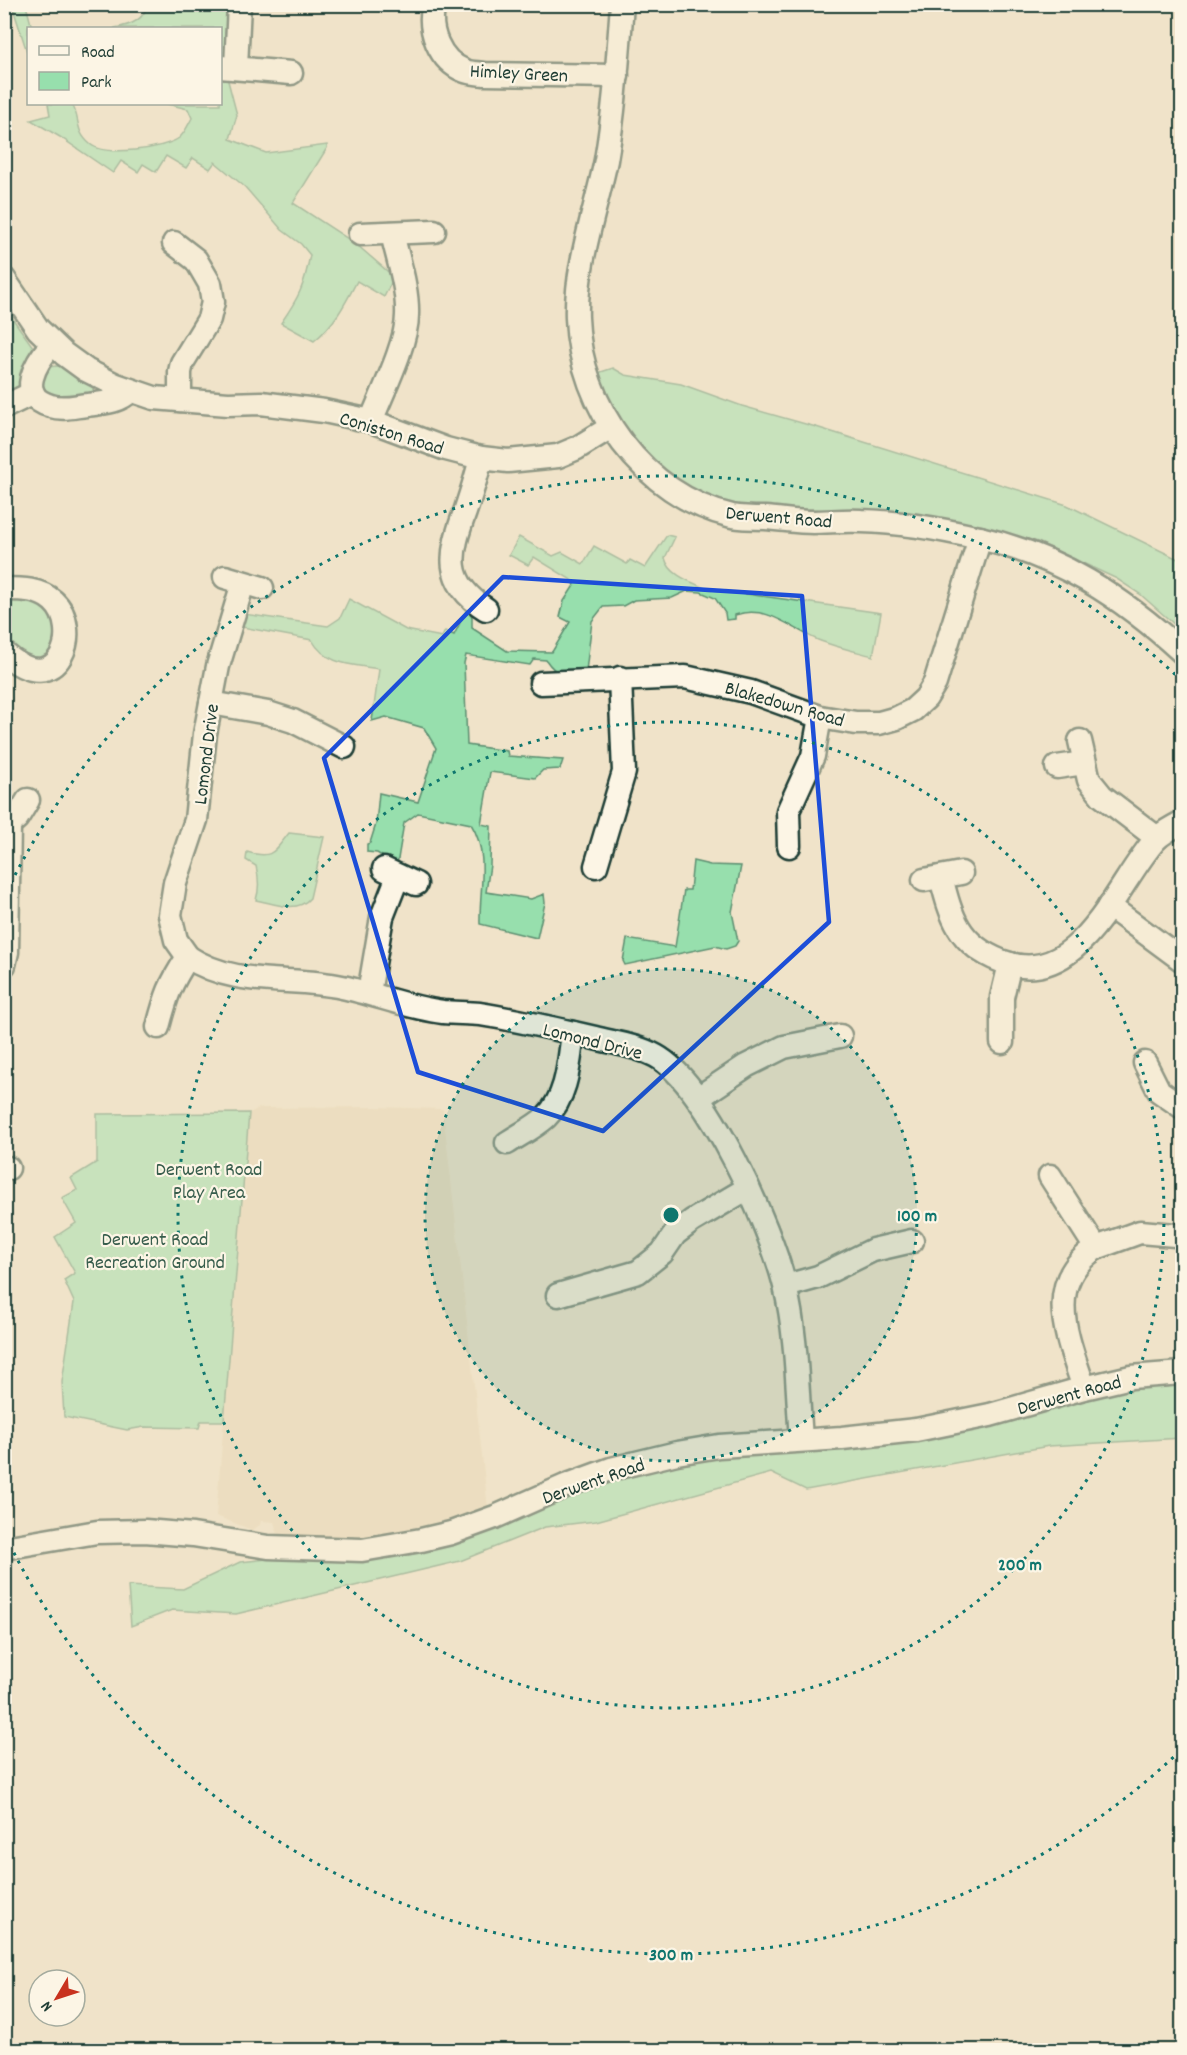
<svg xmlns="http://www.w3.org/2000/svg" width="1187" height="2055" font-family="Dekko,sans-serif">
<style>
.built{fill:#e7d6b6}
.green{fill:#97dfad;stroke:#5b8e70;stroke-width:1.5}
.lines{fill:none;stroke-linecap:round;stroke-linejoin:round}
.minor-casing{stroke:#1f3d34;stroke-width:27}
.minor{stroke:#fcf5e5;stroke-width:22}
.marked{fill:none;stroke:#1d4ed8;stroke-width:4.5;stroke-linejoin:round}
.ring{fill:none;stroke:#0f766e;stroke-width:3;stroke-dasharray:3 6}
.labels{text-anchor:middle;stroke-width:4.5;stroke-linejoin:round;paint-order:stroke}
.street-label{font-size:20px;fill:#1f3d34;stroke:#fcf5e5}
.park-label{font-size:20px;fill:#375d4c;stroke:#fcf5e5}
.centre{fill:#0f766e;stroke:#fcf5e5;stroke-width:3}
.ring-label{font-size:18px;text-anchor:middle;font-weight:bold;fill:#0f766e;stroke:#fcf5e5;stroke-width:4.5;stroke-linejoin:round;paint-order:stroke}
</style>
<rect width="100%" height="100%" fill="#f0e3c9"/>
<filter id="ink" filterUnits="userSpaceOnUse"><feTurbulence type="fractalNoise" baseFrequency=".0167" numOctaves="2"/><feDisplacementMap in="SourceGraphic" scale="12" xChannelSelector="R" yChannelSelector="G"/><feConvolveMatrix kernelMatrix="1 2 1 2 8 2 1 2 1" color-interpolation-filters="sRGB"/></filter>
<g filter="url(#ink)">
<polygon class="built" points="376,1107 443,1109 488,1508 416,1531 337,1542 284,1536 278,1534 274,1522 261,1521 260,1525 252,1530 216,1516 249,1113 259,1108"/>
<g class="green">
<polygon points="12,5 26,5 32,28 28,28 28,55"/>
<path d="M147,5h90l-10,46 -6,2 -1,-25h-106c15,-2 30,-7 33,-23z"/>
<path d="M221,76l6,1 10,38 -7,24 36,14 61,-8v3l-34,55 63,41 38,33 -10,20 -27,-16c-12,23 -22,43 -43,60l-33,-18c18,-26 23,-36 29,-68l-9,-11 -19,-14 -37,-43 -30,-25 -5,7 -17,-11 -7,10 -20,-12 -10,16 -13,-8 -5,8 -17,-11 -8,12 -53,-36 -29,-17 19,-5 -2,-11h24c9,16 2,26 18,40 15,13 74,5 89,-6 6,-5 9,-13 13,-20l-4,-9 -21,-5h53z"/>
<path d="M5,308l28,39c-9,14 -12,25 -9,41l-19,8z"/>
<polygon points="56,366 65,367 93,388 94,397 41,396 38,372 48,367"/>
<polygon points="613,368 625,375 681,384 742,406 816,427 1067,505 1182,561 1182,631 1140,594 1117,579 1038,542 985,528 902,512 809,509 774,513 737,506 707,496 679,481 650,457 621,425 595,374"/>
<path d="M667,535l8,2 -10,21c4,17 26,24 40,30l176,25 -8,43c-18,-5 -38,-9 -55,-16 -28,-12 -51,-36 -83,-25v4l-9,1 -1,-7 -10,-15 -14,-6 -14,-1 -15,7 -38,2 -11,6 -20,1 -11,14 -6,50c-20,3 -28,7 -40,-11l-12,-1 -4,6 -64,-10 -2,8 3,82 40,6 1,5 55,4 -3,9 -17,1 -8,8 -45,-6 -9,52 10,2 -1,39 -4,27 45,7 13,-5 1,9 -8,35 -57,-14c-1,-33 10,-70 -9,-100l-53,-11 -14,10 -7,42 -20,-12 -10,-1v-8l3,-1 6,-19 3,-31 39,9 18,-54 -12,-20 -38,-11 -14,4 7,-52c-27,-5 -52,-3 -67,-29l-70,-13 2,-13 84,12 12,-8 9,-19 57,31 36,7 3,-6 9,4 14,-29 4,11v11l35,23 45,1 18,-30 -10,-5 4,-16 11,-17 -5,-5 -36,-22 -6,8 -19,-10 10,-18 34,19 9,-4 21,12 11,-18 33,18 3,-4 15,8z"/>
<polygon points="4,598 37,601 51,613 57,632 55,646 43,659 29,659 5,641"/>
<path d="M289,833l35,4 -14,61c-13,16 -37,5 -54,2 4,-12 3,-22 0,-34l-10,-6 1,-8c26,7 26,1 42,-19z"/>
<polygon points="693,861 710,865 741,866 732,912 738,941 735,946 726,949 715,946 625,965 623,961 627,939 675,947 684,890 690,890"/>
<polygon points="249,1113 224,1421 201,1421 199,1428 144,1427 127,1430 64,1417 62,1382 74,1302 64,1280 75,1273 55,1237 76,1223 62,1198 77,1190 71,1178 97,1162 97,1114"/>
<polygon points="1182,1383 1182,1438 1049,1446 806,1490 771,1473 596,1521 545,1527 460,1561 236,1614 172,1610 131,1626 128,1586 183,1589 240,1562 284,1557 333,1559 611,1479 726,1453 1054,1408 1114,1392"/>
</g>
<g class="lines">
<g class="minor-casing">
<g id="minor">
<path d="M434,4c-7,25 5,57 31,67 5,2 13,2 19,3l133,2"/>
<path d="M622,4c-4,52 -7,104 -16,156 -10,49 -31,108 -29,158 3,89 67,178 155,198 11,2 22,2 33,2 16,1 32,4 48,4 16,0 32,-2 48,-1 39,1 80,8 118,17 81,18 143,59 203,114"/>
<polyline points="220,67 291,73"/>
<polyline points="236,67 239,4"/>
<polyline points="360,234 434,231"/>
<polyline points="174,243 196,260 210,284 213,302 209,319 182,363 180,372 180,400"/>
<polyline points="4,279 38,329 64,354 86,370 116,385 154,398 228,404 261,403 324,411 371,421 446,449 481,458 508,461 558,456 577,448 611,427"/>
<path d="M52,344c-15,17 -38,52 -1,62 12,4 24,0 36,-1 15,-2 33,-3 43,-14"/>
<polyline points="4,407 33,393"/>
<path d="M371,421c11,-28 36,-77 36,-106 1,-27 -9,-55 -15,-82"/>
<path d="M481,458c-4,18 -10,36 -16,54 -15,41 -22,70 21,97"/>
<polyline points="225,577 262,588"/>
<path d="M4,589c18,0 36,0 49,12 30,27 7,102 -49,52"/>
<polyline points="541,683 685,677 751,692 820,717 856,723 879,723 897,718 913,710 926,698 935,683 980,538"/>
<polyline points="211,703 268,713 293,721 344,747"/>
<polyline points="1080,741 1089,780 1102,796 1157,838"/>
<polyline points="1057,767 1084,763"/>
<polyline points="4,823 9,825 7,952 4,965"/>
<polyline points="9,825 17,818 28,800"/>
<polyline points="789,846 788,811 813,756 820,717"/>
<polyline points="596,866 624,772 620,678"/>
<polyline points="384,869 416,884"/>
<path d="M941,877c10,40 18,68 60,84 79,31 115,-78 155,-122 7,-7 18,-12 26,-17"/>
<polyline points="924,880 961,873"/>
<polyline points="1109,906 1182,960"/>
<polyline points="188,957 176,940 170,915 175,883 196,820 205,734 218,666 243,583"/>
<polyline points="369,993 382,917 398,876"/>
<path d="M158,1027c8,-31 12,-43 30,-70 47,31 102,19 154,30 34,7 67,21 101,25 12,1 25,1 37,2 38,6 77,15 115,24 20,5 43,8 61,18 52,29 115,172 129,230 12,49 12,103 16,153"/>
<polyline points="1002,1042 1002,997 1010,964"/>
<polyline points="1145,1063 1159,1091 1182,1107"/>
<polyline points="698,1098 746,1066 784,1047 840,1036"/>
<path d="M507,1143c12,-8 28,-16 39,-26 22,-21 23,-56 27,-84"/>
<polyline points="4,1169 8,1168"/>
<path d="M1050,1176l46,72c-54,35 -28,91 -12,140"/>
<polyline points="1096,1248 1140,1232 1175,1235"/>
<polyline points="786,1286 818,1277 873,1250 912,1241"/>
<polyline points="558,1295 638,1272 662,1253 675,1234 692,1221 748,1188"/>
<polyline points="4,1548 97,1532 145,1531 193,1535 268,1547 362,1550 421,1540 451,1533 495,1517 565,1486 611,1469 677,1453 719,1446 842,1438 916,1430 990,1415 1084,1388 1131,1377 1182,1373"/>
</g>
</g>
<use href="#minor" class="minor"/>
</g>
</g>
<path d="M0 0H1187V2055H0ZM503,577l299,19 27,326 -226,209 -185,-59 -94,-314z" fill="#f0e3c9" fill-opacity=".55" fill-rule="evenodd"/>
<path class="marked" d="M503,577l299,19 27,326 -226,209 -185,-59 -94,-314z"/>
<circle cx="671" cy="1215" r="246" fill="#0f766e" fill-opacity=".12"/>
<g class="ring">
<circle cx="671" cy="1215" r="246"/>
<circle cx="671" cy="1215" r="493"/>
<path d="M1180 1751A739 739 0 0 1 7 1539M7 891A739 739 0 0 1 1180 679"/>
</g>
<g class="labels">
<g class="street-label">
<text transform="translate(519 72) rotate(3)" y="7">Himley Green</text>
<text transform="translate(392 432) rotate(17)" y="7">Coniston Road</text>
<text transform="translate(779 516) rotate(5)" y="7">Derwent Road</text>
<text transform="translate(785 703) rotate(16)" y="7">Blakedown Road</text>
<text transform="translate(205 754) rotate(-83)" y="7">Lomond Drive</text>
<text transform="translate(593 1040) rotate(14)" y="7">Lomond Drive</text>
<text transform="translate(1069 1394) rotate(-15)" y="7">Derwent Road</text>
<text transform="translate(593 1480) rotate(-19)" y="7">Derwent Road</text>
</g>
<g class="park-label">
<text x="209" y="1175">Derwent Road<tspan x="209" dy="23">Play Area</tspan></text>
<text x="155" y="1245">Derwent Road<tspan x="155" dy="23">Recreation Ground</tspan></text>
</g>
</g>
<circle cx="671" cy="1215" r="9" class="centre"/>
<g class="ring-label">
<text x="917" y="1221">100 m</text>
<text x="1020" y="1570">200 m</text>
<text x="671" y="1960">300 m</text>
</g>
<rect width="1187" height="2055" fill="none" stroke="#fcf5e5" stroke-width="24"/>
<rect x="12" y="12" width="1163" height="2031" fill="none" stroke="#1f3d34" stroke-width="2" filter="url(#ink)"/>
<rect x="27" y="27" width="195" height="78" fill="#fcf5e5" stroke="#a4ab9e" stroke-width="1.5"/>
<rect x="39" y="46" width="30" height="9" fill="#fcf5e5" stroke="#a4ab9e" stroke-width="1.5"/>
<text x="81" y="57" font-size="18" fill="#1f3d34">Road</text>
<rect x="39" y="72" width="30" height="18" fill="#97dfad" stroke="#a4ab9e" stroke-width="1.5"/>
<text x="81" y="87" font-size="18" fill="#1f3d34">Park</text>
<g transform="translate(57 1998) rotate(231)"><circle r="28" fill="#fcf5e5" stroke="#a4ab9e" stroke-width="1.5"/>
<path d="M0-4.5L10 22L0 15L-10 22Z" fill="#c8321e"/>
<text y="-9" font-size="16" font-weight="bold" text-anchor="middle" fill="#1f3d34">N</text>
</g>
</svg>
